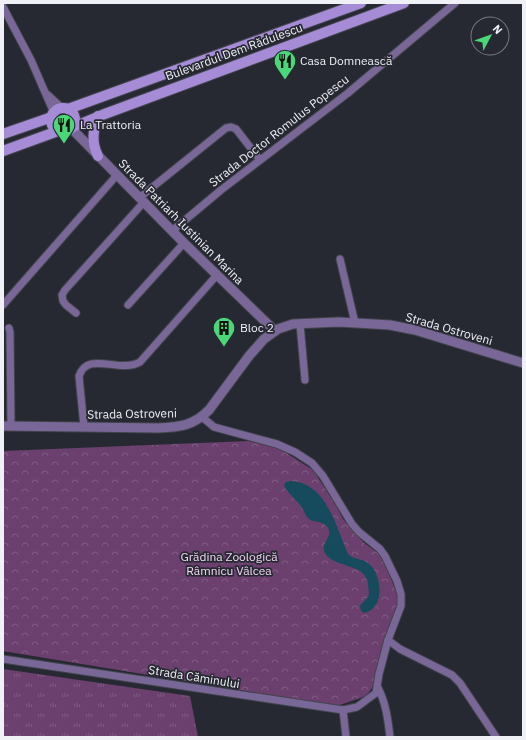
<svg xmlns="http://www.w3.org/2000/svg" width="526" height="740" font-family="'IBM Plex Sans',sans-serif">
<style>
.grass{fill:url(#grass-tufts)}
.forest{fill:url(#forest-crowns)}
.water{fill:#164b5e}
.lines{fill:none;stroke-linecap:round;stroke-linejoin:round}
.minor-casing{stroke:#43454e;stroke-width:9}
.tertiary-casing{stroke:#43454e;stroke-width:11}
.secondary-casing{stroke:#43454e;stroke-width:12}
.minor{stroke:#796897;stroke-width:7}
.tertiary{stroke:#796897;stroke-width:9}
.secondary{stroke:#a68bd6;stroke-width:10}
.labels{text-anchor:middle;stroke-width:3.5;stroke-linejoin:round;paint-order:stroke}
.street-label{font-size:12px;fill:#f0f1f7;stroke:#272932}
.poi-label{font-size:12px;fill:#f0f1f7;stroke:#272932;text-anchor:start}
.park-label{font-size:12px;fill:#f5d7f6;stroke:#272932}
</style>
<defs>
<pattern id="grass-tufts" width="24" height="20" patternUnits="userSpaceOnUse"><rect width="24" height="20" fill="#6b406e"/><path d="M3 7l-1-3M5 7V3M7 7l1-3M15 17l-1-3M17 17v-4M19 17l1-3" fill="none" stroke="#805c83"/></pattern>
<pattern id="forest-crowns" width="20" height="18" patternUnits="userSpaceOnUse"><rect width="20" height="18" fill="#6b406e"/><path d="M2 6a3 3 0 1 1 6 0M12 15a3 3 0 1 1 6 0" fill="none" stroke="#805c83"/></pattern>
</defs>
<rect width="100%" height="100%" fill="#272932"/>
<polygon class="grass" points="3,669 190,696 198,737 3,737"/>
<polygon class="forest" points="249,441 280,449 313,470 334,502 343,519 364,543 382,556 399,599 372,688 366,696 337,706 3,651 3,451"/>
<path class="water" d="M291,481c36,2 45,46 57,73 8,7 14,4 20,9 14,10 18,46 -4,50l-3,-2 -1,-5c2,-4 8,-7 9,-12 0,-3 -1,-7 -1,-10 -2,-20 -29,-16 -41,-28 -10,-12 7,-18 1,-28 -5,-8 -13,-5 -19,-9 -4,-3 -5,-9 -8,-13 -5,-7 -15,-14 -17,-21l2,-3z"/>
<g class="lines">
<g class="minor-casing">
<g id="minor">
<polyline points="3,7 31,60 54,113"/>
<polyline points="48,95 62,108"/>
<polyline points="139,198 226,128 231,127 236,129 260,160"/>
<polyline points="172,231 221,190 348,93 455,3"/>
<polyline points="340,259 355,323"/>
<polyline points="3,305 117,175"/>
<polyline points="128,305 184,243"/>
<polyline points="76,313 66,305 63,301 62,295 65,290 144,202"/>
<polyline points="300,324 305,380"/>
<polyline points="9,328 10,332 11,426"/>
<path d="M84,427l-5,-51c9,-26 40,-2 61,-14l77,-87"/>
<polyline points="388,640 400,649 452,675 460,683 496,737"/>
<polyline points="3,659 343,710 357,707 376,693 379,674 388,640 401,606 401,594 397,581 385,556 380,549 359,532 352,524 323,476 312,463 295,452 277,444 214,427 202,417"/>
<path d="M378,688c8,15 10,32 12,49"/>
<polyline points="343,710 346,737"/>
</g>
</g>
<g class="tertiary-casing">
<g id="tertiary">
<polyline points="72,129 184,243 275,331"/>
<path d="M3,426l155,2c22,-1 35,-2 51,-18l40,-54 15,-17 14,-10 15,-5 46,-2 51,3 25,5 108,33"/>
</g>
</g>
<g class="secondary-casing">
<g id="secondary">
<circle cx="63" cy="120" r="12"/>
<polyline points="68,109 361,3"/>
<polyline points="73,127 102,115 404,3"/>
<polyline points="3,134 52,117"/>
<polyline points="3,151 58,131"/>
<path d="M98,156c-7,-14 -5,-26 0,-40"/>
</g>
</g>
<use href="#minor" class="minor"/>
<use href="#tertiary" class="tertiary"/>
<use href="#secondary" class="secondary"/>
</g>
<defs>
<g id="restaurant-pin" transform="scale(1.15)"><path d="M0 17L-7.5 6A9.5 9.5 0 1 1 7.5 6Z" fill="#49d778" stroke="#272932"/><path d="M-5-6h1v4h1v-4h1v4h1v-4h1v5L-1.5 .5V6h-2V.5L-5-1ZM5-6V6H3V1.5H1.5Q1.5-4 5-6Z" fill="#111"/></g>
<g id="building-pin" transform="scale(1.15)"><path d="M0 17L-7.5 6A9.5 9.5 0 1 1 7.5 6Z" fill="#49d778" stroke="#272932"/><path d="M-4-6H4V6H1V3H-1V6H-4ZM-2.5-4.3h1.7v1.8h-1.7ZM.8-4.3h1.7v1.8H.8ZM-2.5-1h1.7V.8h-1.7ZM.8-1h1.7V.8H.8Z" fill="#111"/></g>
</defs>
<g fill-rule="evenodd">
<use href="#restaurant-pin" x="285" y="61"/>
<use href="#restaurant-pin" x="64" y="125"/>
<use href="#building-pin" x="224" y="328"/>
</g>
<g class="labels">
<g class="street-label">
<text transform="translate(234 52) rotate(-20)" y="4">Bulevardul Dem Rădulescu</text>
<text transform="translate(279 131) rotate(-38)" y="4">Strada Doctor Romulus Popescu</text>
<text transform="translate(181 222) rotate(45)" y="4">Strada Patriarh Iustinian Marina</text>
<text transform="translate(449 329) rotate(16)" y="4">Strada Ostroveni</text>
<text transform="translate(132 414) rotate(-1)" y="4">Strada Ostroveni</text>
<text transform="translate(194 677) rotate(9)" y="4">Strada Căminului</text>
</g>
<g class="poi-label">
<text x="300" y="65">Casa Domnească</text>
<text x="80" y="129">La Trattoria</text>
<text x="240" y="332">Bloc 2</text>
</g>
<g class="park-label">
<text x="229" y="561">Grădina Zoologică<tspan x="229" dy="14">Râmnicu Vâlcea</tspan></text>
</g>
</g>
<rect width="526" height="740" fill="none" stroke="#f0f1f7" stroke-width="8"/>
<g transform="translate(490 36) rotate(49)"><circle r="19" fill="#272932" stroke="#777981"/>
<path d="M0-3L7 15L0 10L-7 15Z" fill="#49d778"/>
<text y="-6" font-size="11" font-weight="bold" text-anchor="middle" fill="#f0f1f7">N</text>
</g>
</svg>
